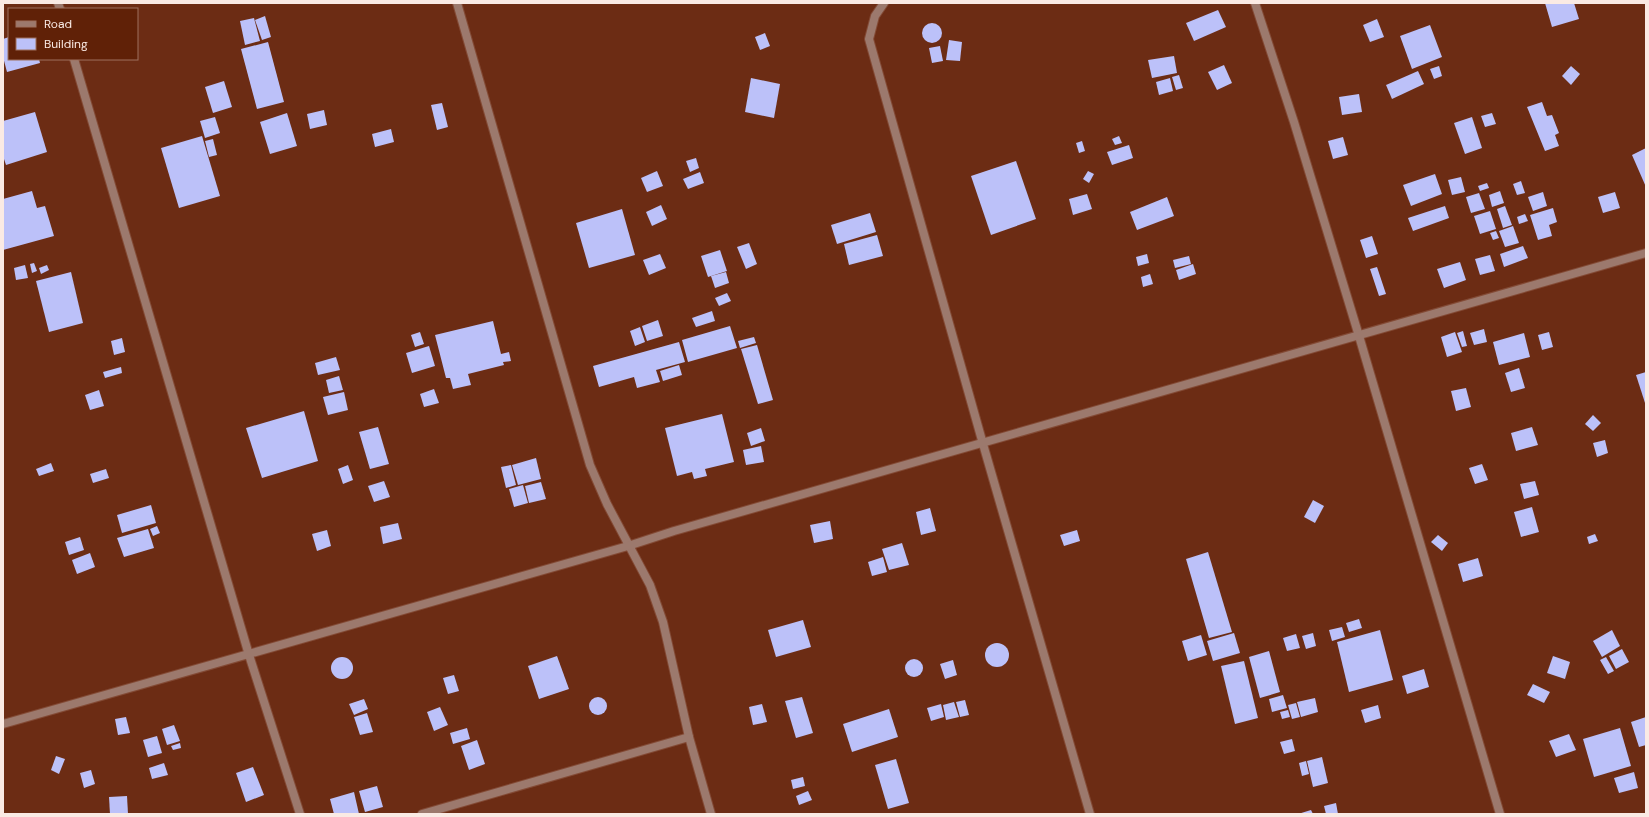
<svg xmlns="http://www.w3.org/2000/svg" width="1649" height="817" font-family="'DM Sans',sans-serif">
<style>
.building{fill:#bcc1f9}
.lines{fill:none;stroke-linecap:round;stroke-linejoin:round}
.street-casing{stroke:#834a35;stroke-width:10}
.street{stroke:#9c796d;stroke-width:8}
</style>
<rect width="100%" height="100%" fill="#6c2c14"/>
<g class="building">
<polygon points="1545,3 1574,3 1579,19 1552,27"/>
<polygon points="1218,10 1226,27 1194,41 1186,23"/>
<polygon points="265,16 271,37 262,40 255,20"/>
<polygon points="254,18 260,41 245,45 240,21"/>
<polygon points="1377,19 1384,37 1370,42 1363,25"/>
<circle cx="932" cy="33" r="10"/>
<polygon points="1430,25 1442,57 1412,69 1400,36"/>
<polygon points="765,33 770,46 760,50 755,37"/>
<polygon points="9,37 9,59 39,59 40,63 7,72 3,57 3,39"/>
<polygon points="949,40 962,42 960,61 946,60"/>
<polygon points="268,42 284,102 257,109 241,49"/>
<polygon points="940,46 943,61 932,63 929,48"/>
<polygon points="1174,56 1177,73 1152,78 1148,60"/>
<polygon points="1224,65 1232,83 1217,90 1208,72"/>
<polygon points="1439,66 1442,76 1434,79 1430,69"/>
<polygon points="1571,66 1580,74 1571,85 1562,76"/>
<polygon points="1418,71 1424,84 1392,99 1386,85"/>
<polygon points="1179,75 1183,88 1176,90 1172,77"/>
<polygon points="751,78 780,84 774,118 745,112"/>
<polygon points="1170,78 1173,91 1159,95 1156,82"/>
<polygon points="224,81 232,107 213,113 205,87"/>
<polygon points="1359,94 1362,112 1342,115 1339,97"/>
<polygon points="1542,102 1547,116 1552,115 1559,133 1555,135 1559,146 1545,151 1527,107"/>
<polygon points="442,103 448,127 437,130 431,105"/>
<polygon points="324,110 327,125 310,129 307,114"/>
<polygon points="35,112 47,152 6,165 3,156 3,121"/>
<polygon points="287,113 297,146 270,154 260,122"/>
<polygon points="1492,113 1496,124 1485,127 1481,116"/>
<polygon points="215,117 220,133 205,138 200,121"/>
<polygon points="1472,117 1482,148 1465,154 1454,123"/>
<polygon points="391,129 394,142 375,147 372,134"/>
<polygon points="202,136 220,196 179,208 161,148"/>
<polygon points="1119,136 1122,143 1115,145 1112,139"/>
<polygon points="1343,137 1348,155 1333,159 1328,141"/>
<polygon points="213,139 217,155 209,157 205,141"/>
<polygon points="1082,141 1085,151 1079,153 1076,143"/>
<polygon points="1129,145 1133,158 1112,165 1107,152"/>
<polygon points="1646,148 1646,187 1632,155"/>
<polygon points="696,158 699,168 690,172 686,161"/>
<polygon points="1016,161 1036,219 991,235 971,176"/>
<polygon points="657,171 663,186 647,192 641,178"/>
<polygon points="1088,171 1094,174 1089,183 1083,179"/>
<polygon points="700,172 704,183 688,189 683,179"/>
<polygon points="1435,174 1442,194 1411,206 1403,185"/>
<polygon points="1461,177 1465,192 1452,195 1448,180"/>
<polygon points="1521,181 1525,193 1517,195 1513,184"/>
<polygon points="1487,183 1489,188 1480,191 1478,186"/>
<polygon points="32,191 37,208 45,206 54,236 3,250 3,199"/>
<polygon points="1500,191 1504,203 1492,207 1489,195"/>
<polygon points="1543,192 1547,206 1533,211 1528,197"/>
<polygon points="1615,192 1620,208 1603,213 1598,197"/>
<polygon points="1479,193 1485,209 1471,213 1466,197"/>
<polygon points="1087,194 1092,209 1073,215 1069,199"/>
<polygon points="1167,197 1174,216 1137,230 1130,212"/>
<polygon points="661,205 667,219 652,226 646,212"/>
<polygon points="1445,206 1449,218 1413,231 1408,218"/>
<polygon points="1505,206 1512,225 1503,228 1497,209"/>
<polygon points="1553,208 1557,222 1549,225 1552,236 1538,240 1530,215"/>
<polygon points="622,209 635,255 589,268 576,223"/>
<polygon points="1490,211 1496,229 1480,234 1474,216"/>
<polygon points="870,213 876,232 837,244 831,225"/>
<polygon points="1525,214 1528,221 1519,224 1517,217"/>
<polygon points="1513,226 1519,243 1505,247 1499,231"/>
<polygon points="1496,231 1499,238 1493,240 1490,233"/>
<polygon points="877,235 883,256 849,265 844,244"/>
<polygon points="1372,236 1378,254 1366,258 1360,240"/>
<polygon points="749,243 757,264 746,269 737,247"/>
<polygon points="1523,246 1528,258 1504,267 1500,254"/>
<polygon points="720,250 727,271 708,277 701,256"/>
<polygon points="660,254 666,268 649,275 643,260"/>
<polygon points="1147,254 1149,263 1138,266 1136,257"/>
<polygon points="1490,255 1495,271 1480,275 1475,259"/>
<polygon points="1189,256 1191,264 1175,268 1173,260"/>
<polygon points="1460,262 1466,280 1444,288 1437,269"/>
<polygon points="34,263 37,271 32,273 30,264"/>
<polygon points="1193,264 1196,274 1179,280 1176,270"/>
<polygon points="25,265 28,278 16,280 14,268"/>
<polygon points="47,265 49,270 41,274 39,268"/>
<polygon points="1377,267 1386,294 1379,296 1370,269"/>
<polygon points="71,272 83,323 49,332 36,281"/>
<polygon points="726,272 729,283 715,288 711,276"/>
<polygon points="1150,274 1153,284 1143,287 1141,277"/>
<polygon points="727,293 731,301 719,306 715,298"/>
<polygon points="712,311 715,321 696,327 692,318"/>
<polygon points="658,320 663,336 647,341 642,326"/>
<polygon points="493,321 501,354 509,352 511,361 503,362 504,365 468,374 471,385 453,389 450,378 446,378 435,335"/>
<polygon points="730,326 737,348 688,362 682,340"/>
<polygon points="640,327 645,342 635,346 630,331"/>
<polygon points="1484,329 1487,342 1474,345 1470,333"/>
<polygon points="1463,331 1467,346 1462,347 1457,333"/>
<polygon points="420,332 424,344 415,347 411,335"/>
<polygon points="1455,332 1462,352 1447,357 1441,337"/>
<polygon points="1549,332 1553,347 1542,350 1538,335"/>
<polygon points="1524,333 1530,357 1499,365 1493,342"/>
<polygon points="754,337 756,343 740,348 738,341"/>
<polygon points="122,338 125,352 114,355 111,341"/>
<polygon points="679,342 685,362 656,370 660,382 637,388 634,377 599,387 593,366"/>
<polygon points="757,345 773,400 758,404 741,349"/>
<polygon points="429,346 435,366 412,373 406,353"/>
<polygon points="336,357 340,370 318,375 315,363"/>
<polygon points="679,365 682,375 663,381 660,371"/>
<polygon points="121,367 122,373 105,378 103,372"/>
<polygon points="1519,368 1525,388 1511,392 1505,373"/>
<polygon points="1646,372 1646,406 1636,375"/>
<polygon points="339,376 343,390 329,393 326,380"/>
<polygon points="1466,388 1471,407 1456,411 1451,391"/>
<polygon points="434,389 439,403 424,407 420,394"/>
<polygon points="99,390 104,406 90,410 85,395"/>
<polygon points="344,392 348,410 328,415 323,397"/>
<polygon points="304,411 318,461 262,478 246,428"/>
<polygon points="722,414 734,462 705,469 707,476 694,479 692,472 677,476 665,428"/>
<polygon points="1593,415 1601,423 1593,431 1585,424"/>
<polygon points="378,427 389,464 370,469 359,432"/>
<polygon points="1532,427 1538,445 1516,451 1511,433"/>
<polygon points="761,428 765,441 751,446 747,433"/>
<polygon points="1605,440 1608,453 1597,457 1593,443"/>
<polygon points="761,446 764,462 746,465 743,450"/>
<polygon points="536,458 541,479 518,485 512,465"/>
<polygon points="51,463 54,471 39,476 36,469"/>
<polygon points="1482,464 1488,480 1475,484 1469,468"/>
<polygon points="348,465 353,480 343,484 338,469"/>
<polygon points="511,465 516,485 506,488 501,467"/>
<polygon points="106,469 109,478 93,483 90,474"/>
<polygon points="384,481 390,497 374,502 368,486"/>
<polygon points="1535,481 1539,495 1524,499 1520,484"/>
<polygon points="541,482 546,499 529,503 525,486"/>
<polygon points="523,485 528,503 514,507 509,489"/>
<polygon points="1313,500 1324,506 1315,523 1304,517"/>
<polygon points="151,505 156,523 122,533 117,515"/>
<polygon points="1532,507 1539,532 1521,537 1514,512"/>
<polygon points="930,508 936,531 921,535 916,512"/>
<polygon points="830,521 833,539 814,543 810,525"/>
<polygon points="398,523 402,539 383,544 380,527"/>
<polygon points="157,526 160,533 153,536 150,529"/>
<polygon points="148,529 154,548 124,557 117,538"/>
<polygon points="327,530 331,546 317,551 312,534"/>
<polygon points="1077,530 1080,541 1064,546 1060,535"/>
<polygon points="1595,534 1598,541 1589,544 1587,537"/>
<polygon points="1438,535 1448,543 1442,551 1431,542"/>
<polygon points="80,537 84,550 69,555 65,542"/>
<polygon points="902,543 909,565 889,570 882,549"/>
<polygon points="1208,552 1232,632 1209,638 1186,559"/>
<polygon points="90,553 95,567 77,574 72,560"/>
<polygon points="883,557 887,572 872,576 868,562"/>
<polygon points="1478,558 1483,576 1463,582 1458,564"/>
<polygon points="1359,619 1362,628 1349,632 1346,623"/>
<polygon points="803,620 811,647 776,657 768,630"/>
<polygon points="1342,627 1345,637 1332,641 1329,630"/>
<polygon points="1380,630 1393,680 1349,692 1337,642"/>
<polygon points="1612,630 1620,646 1602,657 1593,641"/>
<polygon points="1234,633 1240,653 1213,661 1207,641"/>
<polygon points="1313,633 1316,646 1306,649 1302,636"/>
<polygon points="1296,634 1300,648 1287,651 1283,638"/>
<polygon points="1201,635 1207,655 1188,661 1182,641"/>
<circle cx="997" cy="655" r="12"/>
<polygon points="1622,649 1629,662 1616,669 1609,656"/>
<polygon points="1269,651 1280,692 1260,698 1249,657"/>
<polygon points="557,656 569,689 539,699 528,666"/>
<polygon points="1553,656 1570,662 1565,679 1547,673"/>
<circle cx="342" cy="668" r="11"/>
<polygon points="1606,657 1614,671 1608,674 1600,660"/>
<circle cx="914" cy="668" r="9"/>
<polygon points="953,660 957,675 945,679 940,664"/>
<polygon points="1244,661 1258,718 1235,724 1221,666"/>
<polygon points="1424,669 1429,687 1407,694 1402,676"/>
<polygon points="454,675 459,691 448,694 443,678"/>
<polygon points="1533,684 1550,692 1544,703 1527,695"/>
<polygon points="1283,695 1287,708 1272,712 1269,699"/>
<circle cx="598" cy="706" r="9"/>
<polygon points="802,697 813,733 796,738 785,701"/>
<polygon points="1315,698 1318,712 1301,717 1297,702"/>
<polygon points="364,699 368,709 354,715 349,704"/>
<polygon points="965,700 969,715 960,717 956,702"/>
<polygon points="954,702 959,717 946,720 943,705"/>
<polygon points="1296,703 1300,717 1292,719 1288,705"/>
<polygon points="762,704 767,722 753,725 749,707"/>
<polygon points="941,704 944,717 931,721 927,708"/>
<polygon points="1378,705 1381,718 1365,723 1361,710"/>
<polygon points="440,707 448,725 434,731 427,712"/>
<polygon points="889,709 898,737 852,752 843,724"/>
<polygon points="1288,710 1290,717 1282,719 1280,712"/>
<polygon points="367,713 373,732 360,735 354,717"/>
<polygon points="126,717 130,733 118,735 115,719"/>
<polygon points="1646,717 1646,745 1639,747 1631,722"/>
<polygon points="174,725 180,741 167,745 162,729"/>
<polygon points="467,728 470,739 453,744 450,733"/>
<polygon points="1620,728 1631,766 1594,777 1583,739"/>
<polygon points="1569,734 1576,750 1556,757 1549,741"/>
<polygon points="157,736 162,753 148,757 143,740"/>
<polygon points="1292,739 1295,751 1284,754 1280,742"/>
<polygon points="477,740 485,764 469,770 461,746"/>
<polygon points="180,743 181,748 173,750 171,746"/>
<polygon points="56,756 65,759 59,774 51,770"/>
<polygon points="1322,757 1328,783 1313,787 1307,761"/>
<polygon points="896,759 909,803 888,809 875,765"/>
<polygon points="1306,761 1309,774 1302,776 1299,763"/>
<polygon points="164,763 168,775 152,779 149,768"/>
<polygon points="253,767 264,795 246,802 236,773"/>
<polygon points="91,770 95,784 84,788 80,773"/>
<polygon points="1634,772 1638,788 1619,793 1614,778"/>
<polygon points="803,777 805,786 793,789 791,780"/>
<polygon points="377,786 383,807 365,812 359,791"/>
<polygon points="808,791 812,800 799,805 796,796"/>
<polygon points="354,792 359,814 334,814 330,799"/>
<polygon points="127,796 128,814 110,814 109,797"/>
<polygon points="1336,803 1338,814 1326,814 1324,806"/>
<polygon points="1311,810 1313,814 1298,814"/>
</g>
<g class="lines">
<g class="street-casing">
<g id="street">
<polyline points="58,3 60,9"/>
<polyline points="457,3 590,465 607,504 650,585 663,622 689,737 711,814"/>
<polyline points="884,3 875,16 869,39 983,444 1090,814"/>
<polyline points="1255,3 1294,122 1359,336 1500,814"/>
<polyline points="74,59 249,655 300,814"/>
<polyline points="3,724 628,546 674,531 1646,253"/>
<polyline points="422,814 689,737"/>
</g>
</g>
<use href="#street" class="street"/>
</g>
<rect width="1649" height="817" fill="none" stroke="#faeae4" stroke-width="8"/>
<rect x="8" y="8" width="130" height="52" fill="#602107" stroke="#9e715f"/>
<rect x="16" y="21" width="20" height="6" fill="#9c796d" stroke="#9e715f"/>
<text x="44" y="28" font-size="12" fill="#faeae4">Road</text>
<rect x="16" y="38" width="20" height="12" fill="#bcc1f9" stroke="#9e715f"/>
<text x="44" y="48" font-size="12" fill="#faeae4">Building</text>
</svg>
